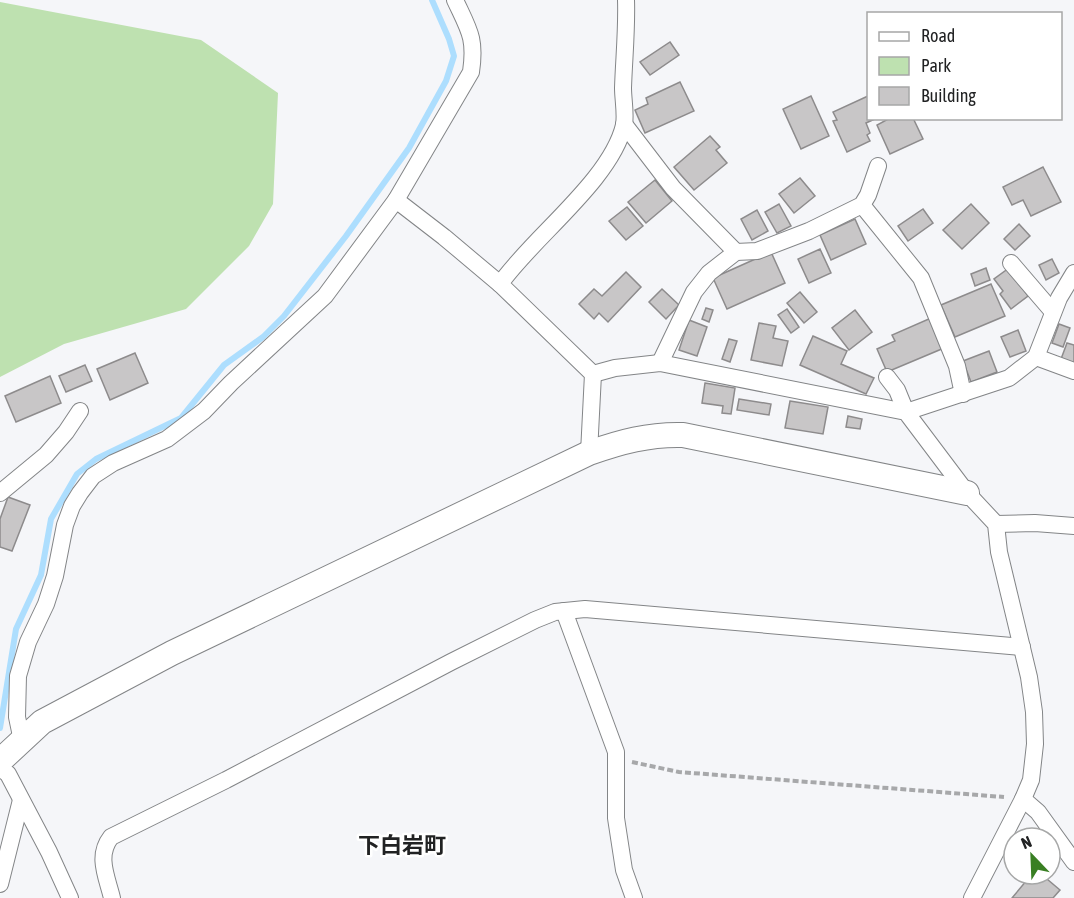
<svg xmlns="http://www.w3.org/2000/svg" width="1074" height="898" font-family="'Asap Condensed','Noto Sans JP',sans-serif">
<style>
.green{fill:#bee1b0}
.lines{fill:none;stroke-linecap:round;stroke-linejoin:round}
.stream{stroke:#addefe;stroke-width:6}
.building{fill:#c8c6c7;stroke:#8d8b8c;stroke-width:1.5}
.street-casing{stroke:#838587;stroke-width:18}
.secondary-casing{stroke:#838587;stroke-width:26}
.path{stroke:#a7a8aa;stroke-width:4;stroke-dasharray:6 3;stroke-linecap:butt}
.street{stroke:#fff;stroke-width:16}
.secondary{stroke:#fff;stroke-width:24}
.labels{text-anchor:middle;stroke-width:5;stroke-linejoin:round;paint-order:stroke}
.quarter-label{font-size:22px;font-weight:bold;fill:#212223;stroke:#fff}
</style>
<rect width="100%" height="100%" fill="#f5f6f9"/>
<polygon class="green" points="0,2 201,40 278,93 273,204 249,246 186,309 64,344 0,377"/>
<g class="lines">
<polyline class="stream" points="0,728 16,629 41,575 51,519 77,474 96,459 181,418 224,365 263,337 284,316 346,236 409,148 446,81 454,56 449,39 432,0"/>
</g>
<g class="building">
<polygon points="670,42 679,55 650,75 640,62"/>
<polygon points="680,82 694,111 645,133 635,110 648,104 646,98"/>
<polygon points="811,96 829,136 801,149 783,109"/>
<polygon points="868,96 868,118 877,118 866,123 870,133 867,135 870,141 847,152 833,121 837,120 833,112"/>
<polygon points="890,118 913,118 923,139 890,154 877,125"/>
<polygon points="710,136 720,147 716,150 727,163 694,190 674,167"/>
<polygon points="1043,167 1061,202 1031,216 1023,200 1012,205 1003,187"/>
<polygon points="800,178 815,196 794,213 779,194"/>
<polygon points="655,180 672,201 646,223 628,202"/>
<polygon points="779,204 791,226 777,233 765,212"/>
<polygon points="971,204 989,223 962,249 943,230"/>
<polygon points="627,207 643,226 626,240 609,221"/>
<polygon points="923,209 933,223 908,241 898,226"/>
<polygon points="757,210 768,231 752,240 741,219"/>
<polygon points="855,219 866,244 831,260 820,235"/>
<polygon points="1019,224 1030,236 1015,250 1004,239"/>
<polygon points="820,249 831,273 809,283 798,259"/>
<polygon points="771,252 785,283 727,309 713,278"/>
<polygon points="1052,259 1059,273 1046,280 1039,265"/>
<polygon points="986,268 990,280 975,286 971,274"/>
<polygon points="1009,268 1028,296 1011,309 1000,294 1003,291 994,279"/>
<polygon points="626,272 641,287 608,322 599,313 594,319 579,304 594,289 602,296"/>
<polygon points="991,284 1005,316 955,337 941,305"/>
<polygon points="662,289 679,305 666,319 649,302"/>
<polygon points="800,292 817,312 804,323 787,303"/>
<polygon points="706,308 713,310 709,322 702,319"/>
<polygon points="787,309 799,327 791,333 778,315"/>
<polygon points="855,310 872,332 849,350 832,328"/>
<polygon points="931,318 944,348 887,372 877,349 895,341 892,335"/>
<polygon points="689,320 707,327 697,356 679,350"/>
<polygon points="759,323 776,326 773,338 788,341 782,366 751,360"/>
<polygon points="1059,324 1070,328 1063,347 1052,343"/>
<polygon points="1018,330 1026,351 1010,357 1001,337"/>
<polygon points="813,336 847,351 841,364 874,378 866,394 800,365"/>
<polygon points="729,339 737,341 730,362 722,359"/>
<polygon points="1067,343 1074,345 1074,364 1061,359"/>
<polygon points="989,351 997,372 971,382 963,361"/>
<polygon points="135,353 148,383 110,400 97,369"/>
<polygon points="85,365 92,381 66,392 59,376"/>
<polygon points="50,376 61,403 16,422 5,396"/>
<polygon points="705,383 735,388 731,414 722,413 723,406 702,403"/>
<polygon points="739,399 771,404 769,415 737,410"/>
<polygon points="790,401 828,407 823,434 785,428"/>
<polygon points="848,416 862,419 860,429 846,427"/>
<polygon points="8,497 30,505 12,551 0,547 0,519"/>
<polygon points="1032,874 1041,874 1060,890 1053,898 1012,898"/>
</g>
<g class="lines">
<g class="street-casing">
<g id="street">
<polyline points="624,124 673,188 736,252"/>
<path d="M396,200l75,-128c5,-34 -2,-42 -16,-72"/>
<polyline points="862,205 921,278 957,366 963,394"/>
<polyline points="1011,263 1053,312"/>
<polyline points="1036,357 1074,371"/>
<polyline points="660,363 694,292 709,273 736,252 757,251 809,231 862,205 868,195 878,166"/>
<polyline points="593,374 615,368 660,363 906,412 967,493 996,524 999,552 1029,677 1034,712 1035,744 1031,780 1023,799 972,898"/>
<polyline points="887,377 897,390 906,412 1009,378 1036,357 1059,298 1074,273"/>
<path d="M589,453l4,-79 -93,-90c33,-47 111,-104 124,-159 2,-11 -1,-26 -1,-37 1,-30 4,-59 3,-88"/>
<polyline points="0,493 46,455 66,432 80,411"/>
<polyline points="996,524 1035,523 1074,526"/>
<polyline points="564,611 616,752 616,818 624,870 634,898"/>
<polyline points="22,741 17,717 18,676 28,642 46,604 55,576 65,525 72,506 80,493 93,476 113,463 167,439 204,411 231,383 325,296 396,200 444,237 500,284"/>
<polyline points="0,768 8,774 49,852 70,898"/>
<polyline points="1023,799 1038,812 1074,862"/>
<polyline points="0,884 21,800"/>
<path d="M112,898c-5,-21 -16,-42 -1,-61l115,-57 225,-118 84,-42 20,-8 30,-3 437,38"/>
</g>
</g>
<g class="secondary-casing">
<path id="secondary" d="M0,761l42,-39 130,-69 417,-200c31,-11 60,-19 94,-18l284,58"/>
</g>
<polyline class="path" points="632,762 679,772 1004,797"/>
<use href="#street" class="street"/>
<use href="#secondary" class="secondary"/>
</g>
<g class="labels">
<g class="quarter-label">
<text x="402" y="853">下白岩町</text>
</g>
</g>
<rect x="867" y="12" width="195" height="108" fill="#ffffff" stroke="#a6a7a7" stroke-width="1.5"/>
<rect x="879" y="32" width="30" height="9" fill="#ffffff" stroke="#a6a7a7" stroke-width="1.5"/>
<text x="921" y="42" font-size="18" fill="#212223">Road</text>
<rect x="879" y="57" width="30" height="18" fill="#bee1b0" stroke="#a6a7a7" stroke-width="1.5"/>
<text x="921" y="72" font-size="18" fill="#212223">Park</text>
<rect x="879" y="87" width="30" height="18" fill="#c8c6c7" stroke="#a6a7a7" stroke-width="1.5"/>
<text x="921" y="102" font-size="18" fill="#212223">Building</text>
<g transform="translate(1032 856) rotate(337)"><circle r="28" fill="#ffffff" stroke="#a6a7a7" stroke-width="1.5"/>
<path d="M0-4.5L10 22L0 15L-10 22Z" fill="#397f23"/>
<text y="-9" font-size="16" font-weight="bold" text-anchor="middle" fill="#212223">N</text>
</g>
</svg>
